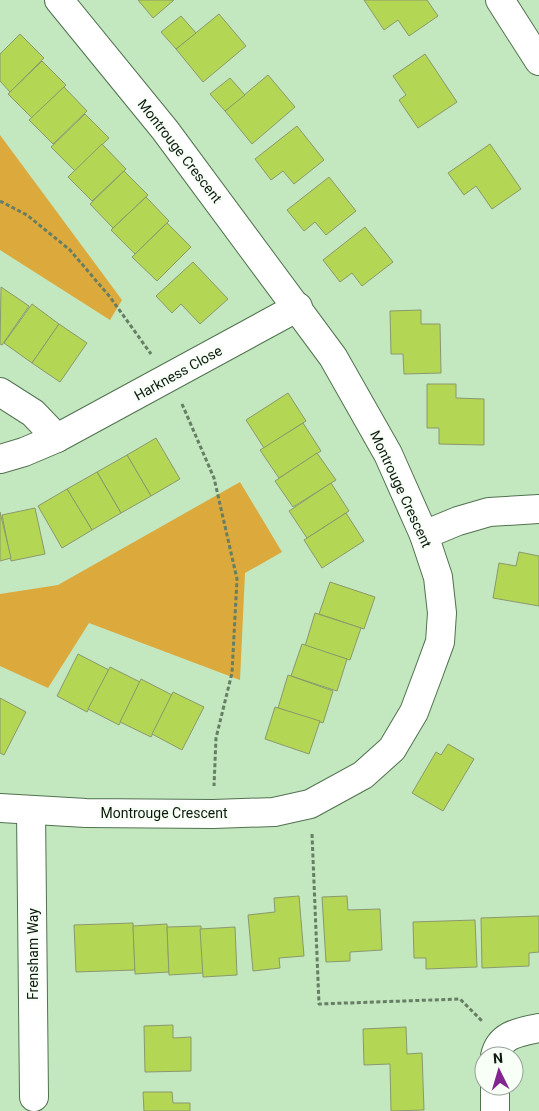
<svg xmlns="http://www.w3.org/2000/svg" width="539" height="1111" font-family="Roboto,sans-serif">
<style>
.green{fill:#dca93d}
.building{fill:#b3d655;stroke:#8b996c}
.lines{fill:none;stroke-linecap:round;stroke-linejoin:round}
.minor-casing{stroke:#51724f;stroke-width:30}
.path{stroke:#667e63;stroke-width:3;stroke-dasharray:4 2.5;stroke-linecap:butt}
.minor{stroke:#fff;stroke-width:28}
.labels{text-anchor:middle;stroke-width:4.5;stroke-linejoin:round;paint-order:stroke}
.street-label{font-size:14px;fill:#0c190b;stroke:#f7fff7}
</style>
<rect width="100%" height="100%" fill="#c3e7bf"/>
<g class="green">
<polygon points="0,135 122,300 110,320 0,250"/>
<polygon points="240,482 282,552 245,573 240,680 89,623 48,688 0,666 0,594 58,585"/>
</g>
<g class="building">
<polygon points="138,0 174,0 153,18"/>
<polygon points="364,0 427,0 438,16 409,36 398,20 384,30"/>
<polygon points="219,14 246,46 203,82 176,49"/>
<polygon points="181,16 196,33 176,49 161,32"/>
<polygon points="20,34 44,58 10,92 0,81 0,54"/>
<polygon points="425,54 457,102 418,128 399,100 406,95 393,76"/>
<polygon points="42,61 66,85 32,118 8,94"/>
<polygon points="268,75 295,107 252,144 225,111"/>
<polygon points="230,78 245,95 225,111 210,94"/>
<polygon points="64,87 87,111 53,144 29,120"/>
<polygon points="85,114 109,138 75,171 51,147"/>
<polygon points="297,126 324,160 294,184 283,171 271,180 255,159"/>
<polygon points="102,144 126,169 92,201 68,177"/>
<polygon points="490,144 521,189 492,209 476,186 464,195 448,173"/>
<polygon points="124,171 148,195 113,228 90,204"/>
<polygon points="329,177 356,211 326,235 315,222 304,231 287,210"/>
<polygon points="146,197 169,221 135,254 111,230"/>
<polygon points="167,223 191,247 157,281 132,257"/>
<polygon points="365,227 393,262 362,286 352,273 340,282 323,260"/>
<polygon points="193,262 228,299 200,324 181,304 172,313 156,296"/>
<polygon points="1,287 29,306 2,345 0,344"/>
<polygon points="32,304 59,324 32,363 4,343"/>
<polygon points="421,310 421,324 440,324 441,373 404,374 403,354 391,354 390,311"/>
<polygon points="59,324 87,343 60,382 32,363"/>
<polygon points="427,384 456,384 456,398 484,399 484,445 439,444 439,428 427,428"/>
<polygon points="288,393 306,421 264,448 246,420"/>
<polygon points="303,423 321,451 279,478 260,450"/>
<polygon points="156,438 180,479 151,496 127,455"/>
<polygon points="317,453 336,480 293,507 275,481"/>
<polygon points="127,455 151,496 121,513 97,472"/>
<polygon points="97,472 121,513 92,530 67,489"/>
<polygon points="331,483 349,511 307,538 289,511"/>
<polygon points="67,489 92,530 62,548 38,506"/>
<polygon points="35,508 45,554 11,561 2,515"/>
<polygon points="0,512 11,558 0,561"/>
<polygon points="346,513 364,541 322,568 304,540"/>
<polygon points="519,552 539,556 539,606 493,598 499,563 516,566"/>
<polygon points="330,582 375,597 364,629 319,614"/>
<polygon points="315,613 361,628 350,660 305,646"/>
<polygon points="302,644 347,659 337,691 291,676"/>
<polygon points="78,654 109,670 87,712 57,696"/>
<polygon points="110,667 140,682 119,725 88,709"/>
<polygon points="288,675 333,691 323,723 278,708"/>
<polygon points="141,679 172,695 151,737 120,722"/>
<polygon points="173,692 204,707 182,750 152,734"/>
<polygon points="0,698 26,712 4,755 0,753"/>
<polygon points="275,707 320,721 309,754 265,739"/>
<polygon points="448,744 474,759 443,811 412,793 436,752 441,755"/>
<polygon points="299,896 304,956 279,958 280,968 253,971 248,915 275,912 274,898"/>
<polygon points="347,896 348,910 380,909 382,950 350,952 350,961 326,962 322,897"/>
<polygon points="539,916 539,952 529,953 529,966 482,968 481,918"/>
<polygon points="475,920 477,967 426,969 426,958 414,958 413,922"/>
<polygon points="133,923 135,970 76,972 74,925"/>
<polygon points="167,924 169,972 135,974 133,926"/>
<polygon points="201,926 203,973 169,975 167,927"/>
<polygon points="235,927 237,975 203,977 200,929"/>
<polygon points="173,1025 173,1038 191,1037 191,1071 145,1072 144,1026"/>
<polygon points="406,1027 407,1054 422,1053 424,1110 391,1111 390,1064 364,1065 363,1029"/>
<polygon points="143,1092 172,1092 173,1103 190,1103 190,1111 144,1111"/>
</g>
<g class="lines">
<g class="minor-casing">
<g id="minor">
<polyline points="500,0 539,61"/>
<polyline points="0,392 33,413 57,438"/>
<polyline points="0,459 24,452 57,438 298,307"/>
<polyline points="424,535 458,521 489,512 539,509"/>
<polyline points="0,808 86,813 213,814 274,812 310,804 363,775 392,749 414,712 429,672 440,642 442,613 438,577 424,535 388,454 333,357 165,130 59,0"/>
<polyline points="31,810 34,1097"/>
<path d="M495,1056c5,-22 25,-24 44,-28"/>
<polyline points="495,1086 495,1111"/>
</g>
</g>
<g class="path">
<polyline points="0,201 27,215 70,250 110,297 151,354"/>
<polyline points="182,404 214,478 237,579 232,673 216,738 214,786"/>
<polyline points="312,834 319,1004 460,999 482,1021"/>
</g>
<use href="#minor" class="minor"/>
</g>
<g class="labels">
<g class="street-label">
<text transform="translate(180 151) rotate(52)" y="5">Montrouge Crescent</text>
<text transform="translate(178 373) rotate(-29)" y="5">Harkness Close</text>
<text transform="translate(401 489) rotate(65)" y="5">Montrouge Crescent</text>
<text x="164" y="818">Montrouge Crescent</text>
<text transform="translate(33 954) rotate(-90)" y="5">Frensham Way</text>
</g>
</g>
<g transform="translate(499 1071) rotate(355)"><circle r="24" fill="#f7fff7" stroke="#99a399"/>
<path d="M0-4L9 19L0 12L-9 19Z" fill="#832590"/>
<text y="-8" font-size="14" font-weight="bold" text-anchor="middle" fill="#0c190b">N</text>
</g>
</svg>
